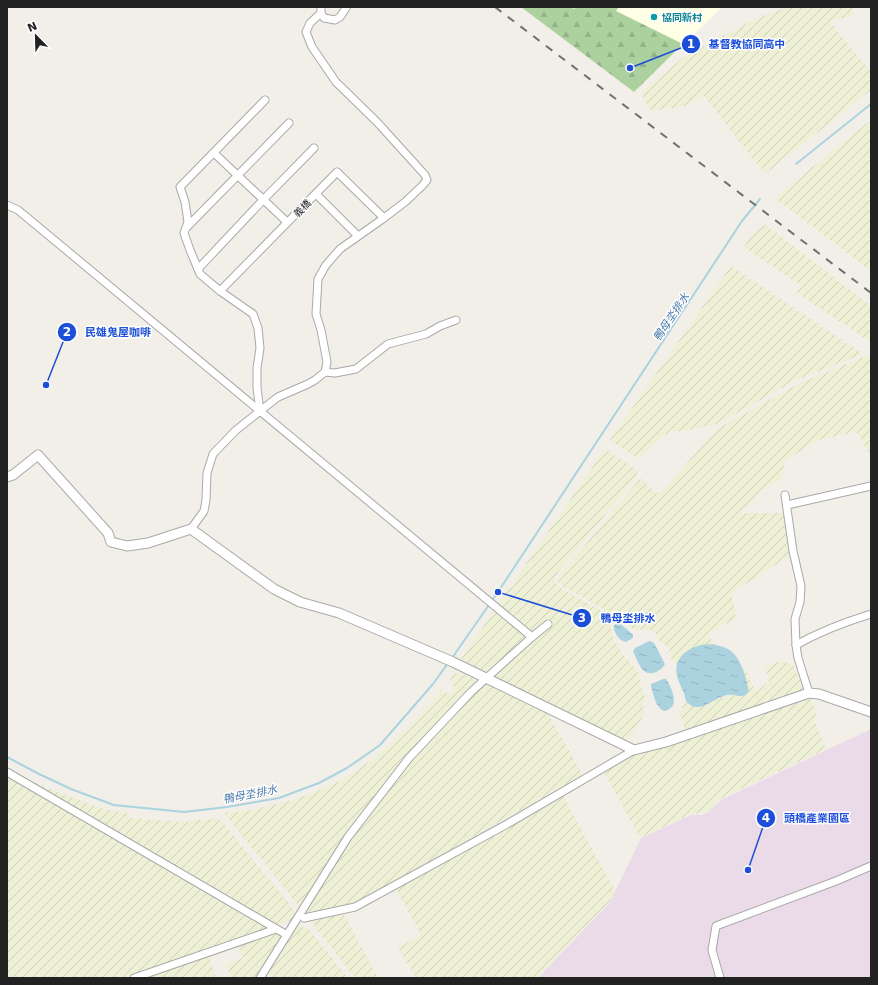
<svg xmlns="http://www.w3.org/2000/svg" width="878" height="985" font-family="'DejaVu Sans','Noto Sans TC',sans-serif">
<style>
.industrial{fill:#ebdbe8}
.education{fill:#ffffe5}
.farmland{fill:url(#farmland-furrows)}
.forest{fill:url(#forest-firs)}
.water{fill:url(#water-ripples)}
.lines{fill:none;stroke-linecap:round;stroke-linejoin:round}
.stream{stroke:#aad3df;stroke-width:2}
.minor-casing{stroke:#a9a9a9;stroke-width:9}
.tertiary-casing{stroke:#a9a9a9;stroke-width:11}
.minor{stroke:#fff;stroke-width:7}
.tertiary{stroke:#fff;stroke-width:9}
.rail{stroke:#707070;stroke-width:2;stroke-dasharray:8 8;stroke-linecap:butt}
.culture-dot{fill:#0f9aa8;stroke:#fff;stroke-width:1.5}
.labels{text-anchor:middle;stroke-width:3;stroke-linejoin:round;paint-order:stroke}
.culture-label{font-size:10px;font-weight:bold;fill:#0d838f;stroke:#fff;text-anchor:start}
.street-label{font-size:10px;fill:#222;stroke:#fff}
.water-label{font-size:11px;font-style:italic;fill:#4a7aab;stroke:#fff}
.leader{fill:none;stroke:#1d4ed8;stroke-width:1.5}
.callout-dot{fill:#1d4ed8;stroke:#fff;stroke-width:1.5}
.mark-label{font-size:12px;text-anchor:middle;font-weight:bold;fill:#fff}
.callout-label{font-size:11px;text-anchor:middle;font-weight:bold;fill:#1d4ed8;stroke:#fff;stroke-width:3;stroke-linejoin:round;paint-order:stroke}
</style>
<defs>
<pattern id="farmland-furrows" width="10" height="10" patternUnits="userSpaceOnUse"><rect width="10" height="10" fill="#eef0d5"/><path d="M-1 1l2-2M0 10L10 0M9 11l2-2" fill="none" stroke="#ccceb7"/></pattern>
<pattern id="forest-firs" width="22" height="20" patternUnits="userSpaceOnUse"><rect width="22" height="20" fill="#add19e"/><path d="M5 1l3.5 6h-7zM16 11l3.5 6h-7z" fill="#95b388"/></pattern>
<pattern id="water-ripples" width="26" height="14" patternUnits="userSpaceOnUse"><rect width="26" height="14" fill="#aad3df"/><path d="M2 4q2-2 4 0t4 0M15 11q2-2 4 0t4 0" fill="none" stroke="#92b5bf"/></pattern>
</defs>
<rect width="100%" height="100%" fill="#f2efe9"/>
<polygon class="industrial" points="871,729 871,978 538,978 610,902 641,838 691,815 702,815 710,811 721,800"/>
<polygon class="education" points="521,7 722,7 634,92"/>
<g class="farmland">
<polygon points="787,7 852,7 855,15 829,21 871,72 871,90 765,174 704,96 684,106 651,111 641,93 685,56 757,18"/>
<polygon points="871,120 871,271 776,199 784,190"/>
<polygon points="766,225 871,306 871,342 797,293 801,286 744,247 748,240 762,226"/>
<polygon points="731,266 863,354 796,380 718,424 686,430 670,432 664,435 639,459 614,443 610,440"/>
<polygon points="871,354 871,456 856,432 818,440 785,461 782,477 766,489 762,489 742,513 782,513 786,516 790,553 788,557 733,592 732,595 736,618 708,634 713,644 701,645 680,658 677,664 672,660 669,650 670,649 657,639 655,633 652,630 633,629 614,615 560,585 558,581 560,575 639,480 642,479 655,492 660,494 717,429 798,384"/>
<polygon points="605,449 637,470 637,476 555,576 555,582 559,587 612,617 611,629 612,635 621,652 637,671 641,681 640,685 645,697 643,707 645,713 630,737 627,740 460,664 461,659"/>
<polygon points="781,661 792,664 802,684 803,691 686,731 679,713 682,710 682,706 687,702 691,705 699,707 728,695 741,697 749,691 743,671 745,670 756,692 769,682 768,678 769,677 765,668"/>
<polygon points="453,673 468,675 548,714 583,775 354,904 307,916 224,813 251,810 296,799 332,785 347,777 374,758 418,718 432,703 441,689 444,692 450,694 453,694 455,690 450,679"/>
<polygon points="809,697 811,697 817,715 815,722 826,749 720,799 710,810 701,813 691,814 640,838 604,772 634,754"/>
<polygon points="7,769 17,775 60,793 104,809 128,813 128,818 183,822 219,818 298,915 295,919 123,978 7,978"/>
<polygon points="563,796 615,891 609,902 537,978 416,978 398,948 421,935 396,889"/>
<polygon points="343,913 378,978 355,978 312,923 314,918"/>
<polygon points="300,926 308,928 348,978 231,978 226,964 243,958 238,946"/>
<polygon points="209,956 216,978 146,978"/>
</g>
<polygon class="forest" points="521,7 571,7 574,9 576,7 619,7 616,11 683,44 634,92"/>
<g class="water">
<path d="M618,623c6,3 10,7 15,12v3l-7,4c-7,-1 -13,-10 -12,-17z"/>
<path d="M649,641l3,1 2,1 11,21c-2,4 -5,6 -9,8 -14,6 -18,-11 -23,-21l2,-3z"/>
<path d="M713,644c6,2 13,3 18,7 11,9 15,27 18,40 -7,10 -13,2 -22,4 -10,2 -20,12 -29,12 -4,0 -9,-2 -11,-5 -2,-2 -2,-6 -3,-9 -4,-8 -10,-20 -7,-29 3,-10 14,-17 24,-19 3,-1 8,0 12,-1z"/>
<path d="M663,679h3c3,4 4,7 6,12 3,10 4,17 -8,20 -9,-4 -10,-16 -13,-24v-3z"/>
</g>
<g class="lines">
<g class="stream">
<polyline points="796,164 871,104"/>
<polyline points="452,658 498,592 742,221 760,199"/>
<polyline points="7,757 39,774 71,789 114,805 184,812 227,807 279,798 319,783 347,768 380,745 433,684 448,663"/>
</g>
<g class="minor-casing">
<g id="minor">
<polyline points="321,7 321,13 324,18 335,20 340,17 346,8 345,7"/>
<polyline points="321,13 310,23 306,32 312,47 336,82 377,122 425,175 427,180 422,186 405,202 384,218 340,249 326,265 318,279 316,314 321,330 327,362 325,372"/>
<polyline points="214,153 287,222"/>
<polyline points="316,194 358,236"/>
<polyline points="7,205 18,210 532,637"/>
<polyline points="187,227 289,123"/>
<polyline points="198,269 263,200 314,148"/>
<polyline points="220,291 337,172 384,218"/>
<polyline points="260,411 278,397 308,384 315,380 325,372 335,373 356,369 388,344 426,334 440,326 456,320"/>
<polyline points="785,495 793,551 801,586 800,602 795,619 796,645"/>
<polyline points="787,505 871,486"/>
<polyline points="191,529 204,511 206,500 207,473 213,454 235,431 260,411 257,388 257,368 260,348 258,328 253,314 220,291 200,274 190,250 184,233 188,222 185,202 180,187 265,100"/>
<path d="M809,693l-11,-35 -2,-13c23,-13 49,-23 75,-31"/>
<polyline points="7,772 287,935"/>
<polyline points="304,918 355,907 509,823 634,750"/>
<polyline points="134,978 276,929"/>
<polyline points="260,978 348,837 409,758 471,692 532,637 548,624"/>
<polyline points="720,978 712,950 716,926 836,881 871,866"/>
</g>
</g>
<g class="tertiary-casing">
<polyline id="tertiary" points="7,477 13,475 38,455 108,533 111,542 127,546 148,543 191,529 274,589 300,602 339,613 453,662 634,750 666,742 809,693 819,694 871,712"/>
</g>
<use href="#minor" class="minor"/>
<use href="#tertiary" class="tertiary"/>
<polyline class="rail" points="495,7 871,293"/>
</g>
<circle class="culture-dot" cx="654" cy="17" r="4"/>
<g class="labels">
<g class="culture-label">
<text x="662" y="21">協同新村</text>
</g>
<g class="street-label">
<text transform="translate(302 208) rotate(-45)" y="4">義橋</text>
</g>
<g class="water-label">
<text transform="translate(671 317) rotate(-56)" y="4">鴨母坔排水</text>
<text transform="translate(250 794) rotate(-11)" y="4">鴨母坔排水</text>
</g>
</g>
<path class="leader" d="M630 68L691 44M46 385L67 332M498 592L582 618M748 870L766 818"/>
<g class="callout-dot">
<circle cx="630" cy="68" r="4"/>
<circle cx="46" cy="385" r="4"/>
<circle cx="498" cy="592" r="4"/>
<circle cx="748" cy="870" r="4"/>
<circle cx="691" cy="44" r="10"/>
<circle cx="67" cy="332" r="10"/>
<circle cx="582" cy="618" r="10"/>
<circle cx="766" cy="818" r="10"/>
</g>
<g class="mark-label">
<text x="691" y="48">1</text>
<text x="67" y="336">2</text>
<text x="582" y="622">3</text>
<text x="766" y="822">4</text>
</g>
<g class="callout-label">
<text x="747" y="48">基督教協同高中</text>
<text x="118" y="336">民雄鬼屋咖啡</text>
<text x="628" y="622">鴨母坔排水</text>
<text x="817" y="822">頭橋產業園區</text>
</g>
<rect width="878" height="985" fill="none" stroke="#222222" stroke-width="16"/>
<g transform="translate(36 36) rotate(337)" stroke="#ffffff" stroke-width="3" paint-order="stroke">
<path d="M0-3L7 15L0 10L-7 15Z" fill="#222222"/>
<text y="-6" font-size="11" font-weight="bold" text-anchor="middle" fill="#222222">N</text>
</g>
</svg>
